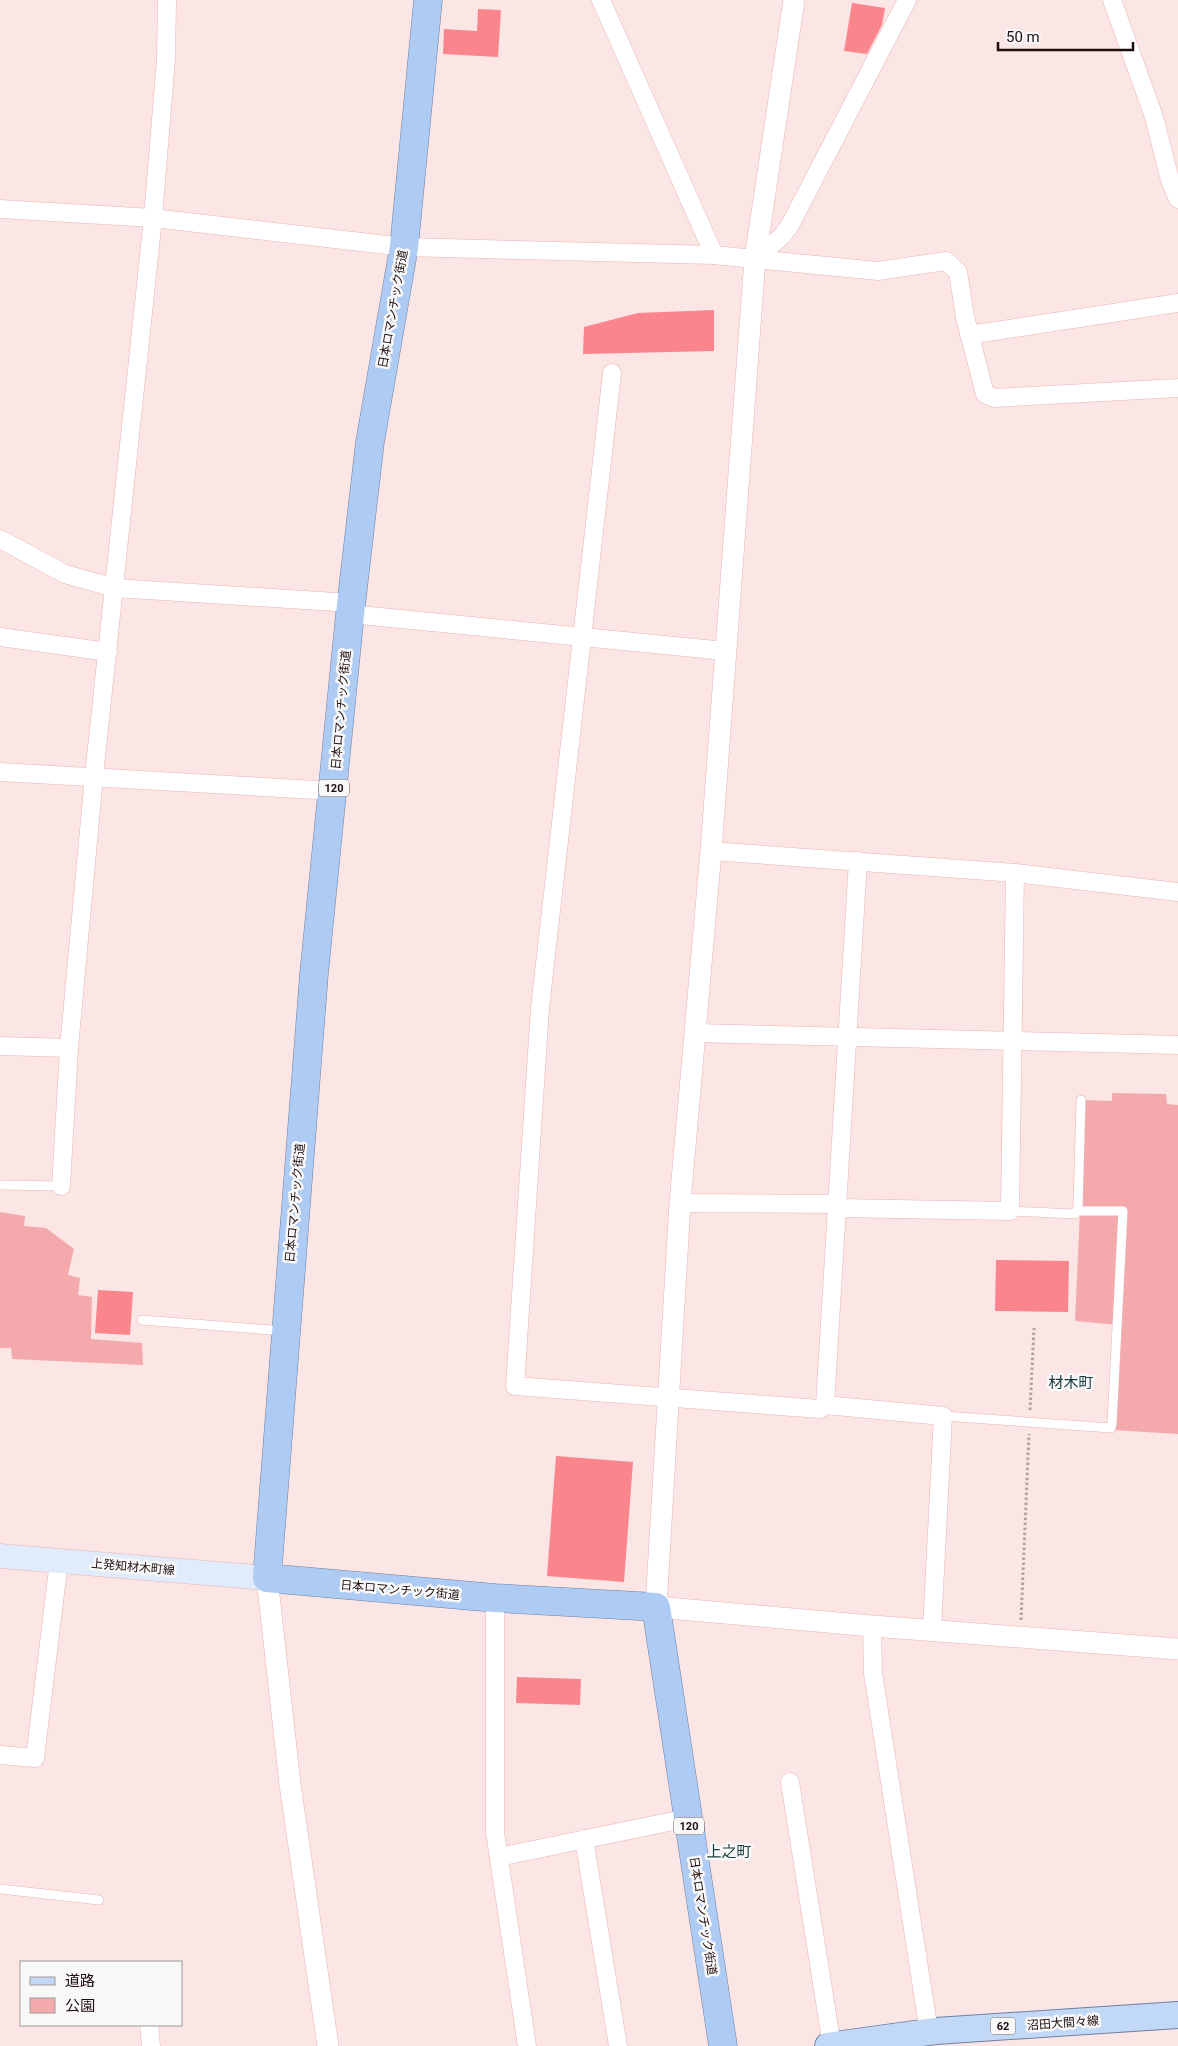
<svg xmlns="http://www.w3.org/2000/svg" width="1178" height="2046" font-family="Roboto,'Noto Sans JP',sans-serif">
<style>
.green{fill:#f4aaad}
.building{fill:#fa858d}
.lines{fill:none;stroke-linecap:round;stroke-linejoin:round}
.service-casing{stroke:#e9b4b6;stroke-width:10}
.minor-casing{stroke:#e9b4b6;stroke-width:19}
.tertiary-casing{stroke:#e9b4b6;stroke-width:22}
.secondary-casing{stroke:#e9b4b6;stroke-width:25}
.primary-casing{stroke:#6e80a2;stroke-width:28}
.trunk-casing{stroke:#6e80a2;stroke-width:29}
.path{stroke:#b5a1a1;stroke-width:3;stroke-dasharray:2.5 2.5;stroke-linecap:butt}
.service{stroke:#fff;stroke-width:9}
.minor{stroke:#fff;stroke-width:18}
.tertiary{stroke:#fff;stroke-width:21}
.secondary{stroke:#e0ecfb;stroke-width:24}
.primary{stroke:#c2d8f7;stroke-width:26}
.trunk{stroke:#aecbf4;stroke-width:28}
.labels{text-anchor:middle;stroke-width:5;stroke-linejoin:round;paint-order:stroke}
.shield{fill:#f8f8f8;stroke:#605454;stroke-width:1}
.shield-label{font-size:11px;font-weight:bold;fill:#1f0d0e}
.street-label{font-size:12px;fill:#1f0d0e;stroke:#f8f8f8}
.quarter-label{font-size:15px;fill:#193c3c;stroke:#f8f8f8}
</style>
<rect width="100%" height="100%" fill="#fbe5e5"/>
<g class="green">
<polygon points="1112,1093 1166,1094 1167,1104 1178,1105 1178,1434 1113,1430 1119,1325 1075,1321 1085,1100 1112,1101"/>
<polygon points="0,1212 25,1216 24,1226 46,1228 74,1249 68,1275 80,1278 78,1295 92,1297 91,1339 142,1343 143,1365 12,1359 11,1348 0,1348"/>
</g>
<g class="building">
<polygon points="852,3 885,8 882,25 867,54 844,51"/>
<polygon points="478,9 501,10 498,57 443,54 444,29 477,31"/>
<polygon points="714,310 714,351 583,354 584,327 638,313"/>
<polygon points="996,1260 1069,1261 1068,1312 995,1311"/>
<polygon points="98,1290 133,1292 130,1335 95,1333"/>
<polygon points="556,1456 633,1462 624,1582 547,1576"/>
<polygon points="517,1677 581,1679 580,1705 516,1703"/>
</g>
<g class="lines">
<g class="service-casing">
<g id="service">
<polyline points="0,1185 61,1186"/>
<polyline points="1010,1211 1075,1214 1078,1207 1081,1100"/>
<polyline points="142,1320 284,1331"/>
<polyline points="943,1416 1111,1428 1112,1424 1123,1211 1077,1211"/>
<polyline points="0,1889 99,1900"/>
</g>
</g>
<g class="minor-casing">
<g id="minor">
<polyline points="601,0 714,255"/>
<polyline points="1112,0 1154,117 1170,180 1178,199"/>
<polyline points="0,209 153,218 404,247 714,255 878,271 946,261 958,272 965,317 985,394 994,398 1178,388"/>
<polyline points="755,259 782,236 790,225 907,0"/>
<polyline points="969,335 1178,303"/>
<polyline points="612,373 540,1008 515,1386 820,1409 825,1405 943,1416 932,1629"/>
<polyline points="0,539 65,574 115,588 351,603"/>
<polyline points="350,614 725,651"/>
<polyline points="0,637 108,652"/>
<polyline points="0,772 334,791"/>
<polyline points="711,851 1015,873 1178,892"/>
<polyline points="695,1033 1178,1045"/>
<polyline points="0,1046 69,1048"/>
<polyline points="61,1186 69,1048 94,776 153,218 166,59 167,0"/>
<polyline points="680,1203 838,1204"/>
<polyline points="838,1208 1010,1211 1015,873"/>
<polyline points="825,1405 858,861"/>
<polyline points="495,1598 495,1832 527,2046"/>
<polyline points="872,1626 873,1673 929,2032"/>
<polyline points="0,1755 35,1758 59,1561"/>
<polyline points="790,1782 832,2046"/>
<polyline points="584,1839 618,2046"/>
<polyline points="499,1857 688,1818"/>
<polyline points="149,2025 151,2046"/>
</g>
</g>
<g class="tertiary-casing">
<g id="tertiary">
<polyline points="794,0 755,259 711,851 680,1203 656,1607 872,1626 1178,1649"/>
<polyline points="267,1578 290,1784 328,2046"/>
</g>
</g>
<g class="secondary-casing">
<polyline id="secondary" points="0,1556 267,1578"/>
</g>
<g class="primary-casing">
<polyline id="primary" points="828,2046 936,2031 1178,2015"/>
</g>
<g class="trunk-casing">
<polyline id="trunk" points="428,0 404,247 370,442 350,614 314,974 267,1578 495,1598 656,1607 723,2046"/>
</g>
<g class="path">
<polyline points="1030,1410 1034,1328"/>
<polyline points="1021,1620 1029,1434"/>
</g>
<use href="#service" class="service"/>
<use href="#minor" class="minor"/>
<use href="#tertiary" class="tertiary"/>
<use href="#secondary" class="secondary"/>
<use href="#primary" class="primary"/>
<use href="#trunk" class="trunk"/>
</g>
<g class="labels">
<g class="shield">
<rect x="319" y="779.5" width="30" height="17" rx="4"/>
<rect x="674" y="1817.5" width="30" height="17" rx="4"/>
<rect x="990.5" y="2017.5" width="25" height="17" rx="4"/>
</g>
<g class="shield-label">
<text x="334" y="792">120</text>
<text x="689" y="1830">120</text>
<text x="1003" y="2030">62</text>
</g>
<g class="street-label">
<text transform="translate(393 309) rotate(-80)" y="4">日本ロマンチック街道</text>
<text transform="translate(341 710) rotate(-85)" y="4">日本ロマンチック街道</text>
<text transform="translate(295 1203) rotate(-85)" y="4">日本ロマンチック街道</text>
<text transform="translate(133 1567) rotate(5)" y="4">上発知材木町線</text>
<text transform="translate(400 1590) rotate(5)" y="4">日本ロマンチック街道</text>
<text transform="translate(703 1916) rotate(81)" y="4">日本ロマンチック街道</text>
<text transform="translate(1063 2023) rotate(-4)" y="4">沼田大間々線</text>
</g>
<g class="quarter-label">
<text x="1071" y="1388">材木町</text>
<text x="729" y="1857">上之町</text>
</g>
</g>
<rect x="20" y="1961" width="162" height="65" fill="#f8f8f8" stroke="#a19a9a"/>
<rect x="30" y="1977" width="25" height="8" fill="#c2d8f7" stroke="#a19a9a"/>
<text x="65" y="1986" font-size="15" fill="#1f0d0e">道路</text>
<rect x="30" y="1998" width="25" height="15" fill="#f4aaad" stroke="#a19a9a"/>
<text x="65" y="2011" font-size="15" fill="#1f0d0e">公園</text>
<path d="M998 42v8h135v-8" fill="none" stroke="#1f0d0e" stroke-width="2.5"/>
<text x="1006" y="42" font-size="15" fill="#1f0d0e" stroke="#f8f8f8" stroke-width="4" paint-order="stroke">50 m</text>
</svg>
